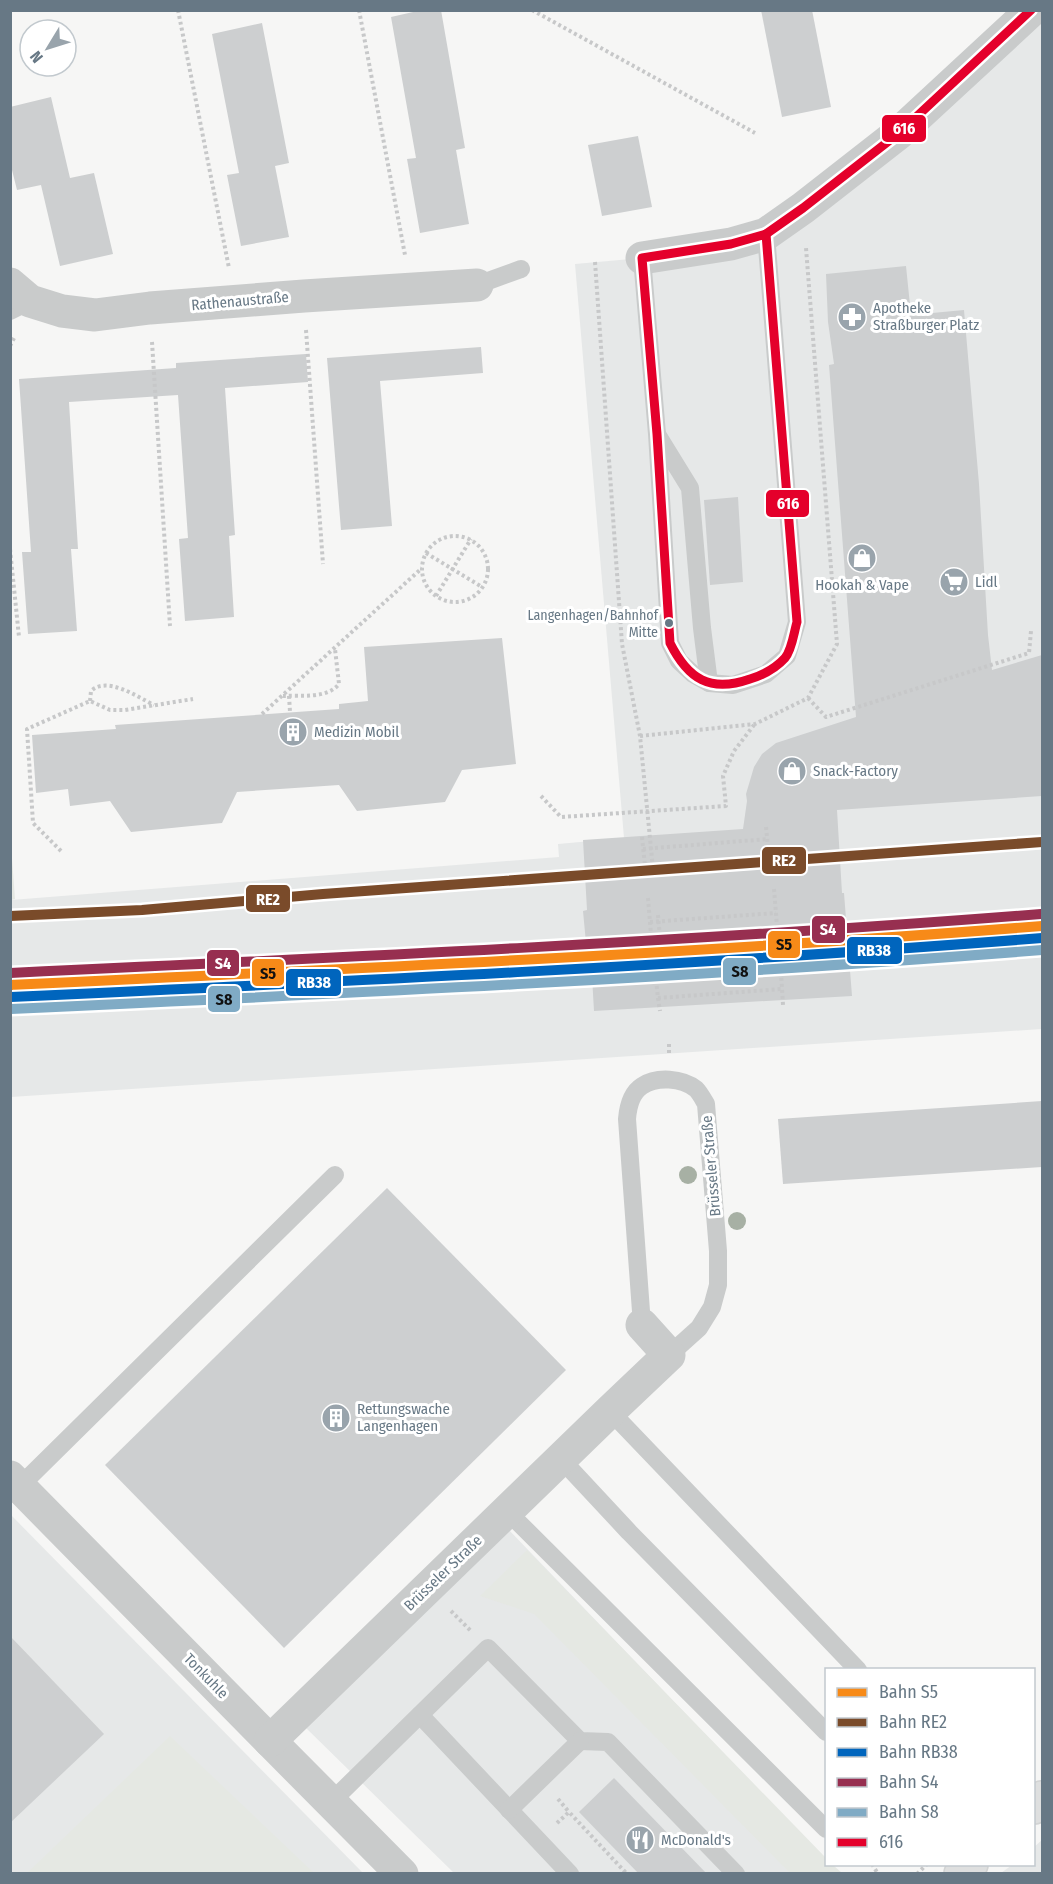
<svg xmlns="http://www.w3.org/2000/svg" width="1053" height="1884" font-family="'Fira Sans Condensed',sans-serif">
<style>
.built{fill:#e6e8e8}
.green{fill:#e5e8e3}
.building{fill:#cdcfd0}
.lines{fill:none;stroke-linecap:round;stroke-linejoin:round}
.secondary-casing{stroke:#d2d3d3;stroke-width:36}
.path{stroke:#c7c8c9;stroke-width:4;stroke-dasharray:3 3;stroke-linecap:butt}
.lane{stroke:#c9cbcb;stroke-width:18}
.street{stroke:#c9cbcb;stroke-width:33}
.secondary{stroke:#dedfdf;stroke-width:33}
.bus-1-casing{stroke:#fff;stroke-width:14}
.bus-1{stroke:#e4002b;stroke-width:9}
.rail-1-casing{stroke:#fff;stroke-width:15}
.rail-2-casing{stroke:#fff;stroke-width:15}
.rail-3-casing{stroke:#fff;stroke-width:15}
.rail-4-casing{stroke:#fff;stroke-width:15}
.rail-5-casing{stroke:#fff;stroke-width:15}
.rail-1{stroke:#f78a18;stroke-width:10}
.rail-2{stroke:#7a4b2a;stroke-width:10}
.rail-3{stroke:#0065bd;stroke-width:10}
.rail-4{stroke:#972f50;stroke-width:10}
.rail-5{stroke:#80abc5;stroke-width:10}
.tree{fill:#a7b0a4}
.bus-dot{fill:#677885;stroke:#fff;stroke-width:2}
.labels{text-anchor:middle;stroke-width:6;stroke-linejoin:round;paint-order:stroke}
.bus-label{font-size:14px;fill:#677885;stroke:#fff;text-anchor:end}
.street-label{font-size:15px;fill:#677885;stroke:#fff}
.poi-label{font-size:15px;fill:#677885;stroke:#fff;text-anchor:start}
.line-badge{stroke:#fff;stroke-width:2}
.badge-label{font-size:16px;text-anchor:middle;font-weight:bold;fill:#fff}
.pale-badge-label{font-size:16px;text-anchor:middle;font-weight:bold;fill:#111}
</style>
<rect width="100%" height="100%" fill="#f6f6f5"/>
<g class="built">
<polygon points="1042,23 1042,1029 11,1097 11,900 559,857 558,844 624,838 575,264 642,258 731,244"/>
<polygon points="11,1515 363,1873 11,1873"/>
<polygon points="508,1529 826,1860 826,1864 840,1873 454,1873 306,1728"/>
<polygon points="1042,1840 1042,1873 1001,1873 1012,1865 1034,1864 1034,1847"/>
</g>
<g class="green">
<polygon points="10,831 15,899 11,900 10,900"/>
<polygon points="527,1550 826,1858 826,1864 833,1865 842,1873 790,1873 534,1614 480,1596"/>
<polygon points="170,1736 314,1873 27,1873"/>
</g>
<g class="building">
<polygon points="422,10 441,10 465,148 456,150 469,224 420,233 407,159 416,158 391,17"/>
<polygon points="761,10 812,10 831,107 782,117"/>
<polygon points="262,23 289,163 275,166 289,237 241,246 227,175 239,173 212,34"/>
<polygon points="51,97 70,178 94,173 113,254 60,266 41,185 17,190 10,162 10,107"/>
<polygon points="638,136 652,207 602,216 588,145"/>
<polygon points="906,266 911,315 964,310 979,484 988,635 992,670 1042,655 1042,796 837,810 842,893 844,893 852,996 594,1011 590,942 586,943 583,911 587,910 583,840 743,829 747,801 746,794 754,767 762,754 776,743 856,717 829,365 834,364 828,322 826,274"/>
<polygon points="481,347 483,373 380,381 392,526 341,530 327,358"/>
<polygon points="306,354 308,382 225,388 235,535 229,536 234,617 185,621 179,539 188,538 178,395 69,402 78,549 71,549 77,631 28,634 22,552 31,552 19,379 176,368 176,363"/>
<polygon points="738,497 743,582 710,585 704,500"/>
<polygon points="502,638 516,764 462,770 445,802 357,811 339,785 237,792 222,823 131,832 110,801 70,806 68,789 36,793 32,735 116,729 115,725 339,709 339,704 368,701 364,647"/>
<polygon points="1042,1101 1042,1167 783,1184 778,1119"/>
<polygon points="387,1188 566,1370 284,1648 105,1465"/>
<polygon points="10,1636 104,1734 10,1823"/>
<polygon points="614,1778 707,1874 639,1874 579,1812"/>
</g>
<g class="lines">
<g class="secondary-casing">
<g id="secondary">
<polyline points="1034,1807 1042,1798"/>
<polyline points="961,1874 971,1864"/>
</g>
</g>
<g class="path">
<polyline points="178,10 229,268"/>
<polyline points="359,10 405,255"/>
<polyline points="532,10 755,133"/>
<polyline points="595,262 622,644 640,736 653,869"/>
<polyline points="306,330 323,564"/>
<polyline points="152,342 170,626"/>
<polyline points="10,346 14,338"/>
<circle cx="455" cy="569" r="33"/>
<polyline points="10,549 19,637"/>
<polyline points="426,553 482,587"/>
<polyline points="436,596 471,539"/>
<path d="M283,696c18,-1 44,3 56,-12l-4,-35"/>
<polyline points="289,696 290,712"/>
<polyline points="808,698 826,717 1029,653 1031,631"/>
<path d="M90,701l1,-10c16,-15 45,5 63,14"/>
<polyline points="262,714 422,568"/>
<polyline points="640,736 755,724 808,698 837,644 806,248"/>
<polyline points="541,796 561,817 726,806 723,776 734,751 754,725"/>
<polyline points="766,827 769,857"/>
<polyline points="642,837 645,866"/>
<polyline points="643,849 768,839"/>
<polyline points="61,851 33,823 27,729 90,701 110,710 125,710 193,699"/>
<polyline points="774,889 778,939"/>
<polyline points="648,898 652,947"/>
<polyline points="658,915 661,950"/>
<polyline points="650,922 776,913"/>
<polyline points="781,972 783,1005"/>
<polyline points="656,980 658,998 782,989"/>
<polyline points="658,998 660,1011"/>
<polyline points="669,1044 669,1055"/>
<polyline points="451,1611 471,1631"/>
<polyline points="558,1799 569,1812"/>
<polyline points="557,1823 569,1812 627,1874"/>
<polyline points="872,1864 878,1874"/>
<polyline points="917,1874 927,1864"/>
</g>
<g class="lane">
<polyline points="642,258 657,434 670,643 679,661 693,674 709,683 733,685 766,674 787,656 797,622 766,234"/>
<polyline points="477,285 521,269"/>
<polyline points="10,311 30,301"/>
<polyline points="658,436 690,488 702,628 709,683"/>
<path d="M642,1325l-15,-206c1,-12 4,-26 15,-33 15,-10 40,-8 54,3 4,4 7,10 10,15l12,147v34l-6,22 -13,21 -30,27"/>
<polyline points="610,1411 858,1670"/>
<polyline points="561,1459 629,1532 826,1732"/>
<polyline points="20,1486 335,1175"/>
<polyline points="507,1511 826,1829"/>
<polyline points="420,1715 570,1874"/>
<polyline points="331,1802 488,1648 580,1741 608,1742 736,1874"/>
<polyline points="509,1810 580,1741"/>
</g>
<g class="street">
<polyline points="642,258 731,244 766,234 803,208 899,133 1032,10"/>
<polyline points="10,284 30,301 62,311 95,315 150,308 304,296 477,285"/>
<polyline points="10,1477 270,1741 402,1874"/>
<polyline points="270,1741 610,1411 669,1355 642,1325"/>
</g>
<use href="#secondary" class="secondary"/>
<g class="bus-1-casing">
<g id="bus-1">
<path d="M766,234l31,388c-3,10 -5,28 -12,36 -10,11 -22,17 -35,21 -40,14 -62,0 -80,-36l-13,-209 -15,-176 89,-14z"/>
<polyline points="766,234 803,208 899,133 1031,10"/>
</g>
</g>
<use href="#bus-1" class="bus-1"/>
<g class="rail-1-casing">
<path id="rail-1" d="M10,985c344,-16 689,-32 1032,-59"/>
</g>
<g class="rail-2-casing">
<polyline id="rail-2" points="10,916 142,910 323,894 1042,842"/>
</g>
<g class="rail-3-casing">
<path id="rail-3" d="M11,997c344,-16 688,-32 1031,-59"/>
</g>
<g class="rail-4-casing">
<path id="rail-4" d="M10,973c344,-16 688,-32 1031,-59"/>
</g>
<g class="rail-5-casing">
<path id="rail-5" d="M11,1009c344,-16 688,-32 1031,-59"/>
</g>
<use href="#rail-1" class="rail-1"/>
<use href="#rail-2" class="rail-2"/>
<use href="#rail-3" class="rail-3"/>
<use href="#rail-4" class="rail-4"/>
<use href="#rail-5" class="rail-5"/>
</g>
<g class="tree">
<circle cx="688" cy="1175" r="9"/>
<circle cx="737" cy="1221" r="9"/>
</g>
<defs>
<g id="pharmacy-disc" transform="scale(1.5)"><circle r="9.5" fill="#99a4ac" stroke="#fff"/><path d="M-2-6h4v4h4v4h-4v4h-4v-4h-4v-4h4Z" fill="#fff"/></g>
<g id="shop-disc" transform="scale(1.5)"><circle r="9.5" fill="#99a4ac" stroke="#fff"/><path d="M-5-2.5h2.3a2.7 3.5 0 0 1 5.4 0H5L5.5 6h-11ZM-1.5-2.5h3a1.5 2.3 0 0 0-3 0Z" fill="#fff"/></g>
<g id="supermarket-disc" transform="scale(1.5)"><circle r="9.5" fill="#99a4ac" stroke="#fff"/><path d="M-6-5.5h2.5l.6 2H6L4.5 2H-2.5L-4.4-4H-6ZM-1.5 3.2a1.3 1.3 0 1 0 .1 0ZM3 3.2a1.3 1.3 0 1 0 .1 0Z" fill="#fff"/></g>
<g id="building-disc" transform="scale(1.5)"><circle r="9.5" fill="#99a4ac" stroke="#fff"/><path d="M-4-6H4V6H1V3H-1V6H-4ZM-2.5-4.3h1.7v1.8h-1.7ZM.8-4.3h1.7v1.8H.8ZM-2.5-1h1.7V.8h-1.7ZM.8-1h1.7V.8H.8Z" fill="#fff"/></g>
<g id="restaurant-disc" transform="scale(1.5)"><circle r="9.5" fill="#99a4ac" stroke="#fff"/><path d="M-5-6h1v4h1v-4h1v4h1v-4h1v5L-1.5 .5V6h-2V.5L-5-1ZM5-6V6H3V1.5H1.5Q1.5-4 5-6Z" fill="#fff"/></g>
</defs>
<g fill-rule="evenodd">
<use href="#pharmacy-disc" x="852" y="317"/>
<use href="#shop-disc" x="862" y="558"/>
<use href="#supermarket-disc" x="954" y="582"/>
<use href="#building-disc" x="293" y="732"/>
<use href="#shop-disc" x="792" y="771"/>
<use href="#building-disc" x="336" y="1418"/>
<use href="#restaurant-disc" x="640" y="1840"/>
</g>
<circle class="bus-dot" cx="669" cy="623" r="5"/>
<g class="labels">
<g class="bus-label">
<text x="658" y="620">Langenhagen/Bahnhof<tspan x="658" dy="17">Mitte</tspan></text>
</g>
<g class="street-label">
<text transform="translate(240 301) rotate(-5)" y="5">Rathenaustraße</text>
<text transform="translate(711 1166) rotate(-95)" y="5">Brüsseler Straße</text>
<text transform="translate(443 1573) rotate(-44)" y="5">Brüsseler Straße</text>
<text transform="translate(206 1676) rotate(46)" y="5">Tonkuhle</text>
</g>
<g class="poi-label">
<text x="873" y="313">Apotheke<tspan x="873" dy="17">Straßburger Platz</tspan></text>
<text x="975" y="587">Lidl</text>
<text x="862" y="590" text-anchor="middle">Hookah &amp; Vape</text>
<text x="314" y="737">Medizin Mobil</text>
<text x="813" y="776">Snack-Factory</text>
<text x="357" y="1414">Rettungswache<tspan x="357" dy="17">Langenhagen</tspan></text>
<text x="661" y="1845">McDonald's</text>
</g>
</g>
<g class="line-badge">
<rect x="881" y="114" width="46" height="29" rx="6" fill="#e4002b"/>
<rect x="765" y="489" width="45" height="29" rx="6" fill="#e4002b"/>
<rect x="761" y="846" width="46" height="29" rx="6" fill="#7a4b2a"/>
<rect x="245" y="884" width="46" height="29" rx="6" fill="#7a4b2a"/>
<rect x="811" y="915" width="35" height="29" rx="6" fill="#972f50"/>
<rect x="767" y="930" width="34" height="29" rx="6" fill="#f78a18"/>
<rect x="846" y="936" width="57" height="29" rx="6" fill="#0065bd"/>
<rect x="206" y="949" width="34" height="28" rx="6" fill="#972f50"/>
<rect x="722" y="957" width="35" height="29" rx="6" fill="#80abc5"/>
<rect x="251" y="958" width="34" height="29" rx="6" fill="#f78a18"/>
<rect x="285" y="968" width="57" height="29" rx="6" fill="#0065bd"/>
<rect x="207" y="985" width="34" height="28" rx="6" fill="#80abc5"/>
</g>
<g class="badge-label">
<text x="904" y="134">616</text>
<text x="788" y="509">616</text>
<text x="784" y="866">RE2</text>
<text x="268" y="905">RE2</text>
<text x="828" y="935">S4</text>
<text x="874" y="956">RB38</text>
<text x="223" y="969">S4</text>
<text x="314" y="988">RB38</text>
</g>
<g class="pale-badge-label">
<text x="784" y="950">S5</text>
<text x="740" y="977">S8</text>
<text x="268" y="979">S5</text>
<text x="224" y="1005">S8</text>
</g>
<rect width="1053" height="1884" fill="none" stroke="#677885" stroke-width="24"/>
<rect x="825" y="1668" width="210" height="198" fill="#ffffff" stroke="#c2c9ce" stroke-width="1.5"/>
<rect x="837" y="1688" width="30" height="9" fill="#f78a18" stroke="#c2c9ce" stroke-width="1.5"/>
<text x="879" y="1698" font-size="18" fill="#677885">Bahn S5</text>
<rect x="837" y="1718" width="30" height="9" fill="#7a4b2a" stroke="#c2c9ce" stroke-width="1.5"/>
<text x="879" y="1728" font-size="18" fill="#677885">Bahn RE2</text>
<rect x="837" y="1748" width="30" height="9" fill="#0065bd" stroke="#c2c9ce" stroke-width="1.5"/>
<text x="879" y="1758" font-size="18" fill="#677885">Bahn RB38</text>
<rect x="837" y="1778" width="30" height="9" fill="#972f50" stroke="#c2c9ce" stroke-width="1.5"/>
<text x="879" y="1788" font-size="18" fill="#677885">Bahn S4</text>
<rect x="837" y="1808" width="30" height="9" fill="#80abc5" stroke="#c2c9ce" stroke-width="1.5"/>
<text x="879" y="1818" font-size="18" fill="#677885">Bahn S8</text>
<rect x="837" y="1838" width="30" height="9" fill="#e4002b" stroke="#c2c9ce" stroke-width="1.5"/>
<text x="879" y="1848" font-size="18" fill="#677885">616</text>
<g transform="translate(48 48) rotate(232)"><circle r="28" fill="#ffffff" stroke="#c2c9ce" stroke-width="1.5"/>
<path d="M0-4.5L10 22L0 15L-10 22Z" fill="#99a4ac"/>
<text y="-9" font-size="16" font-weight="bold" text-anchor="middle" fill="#677885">N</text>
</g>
</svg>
